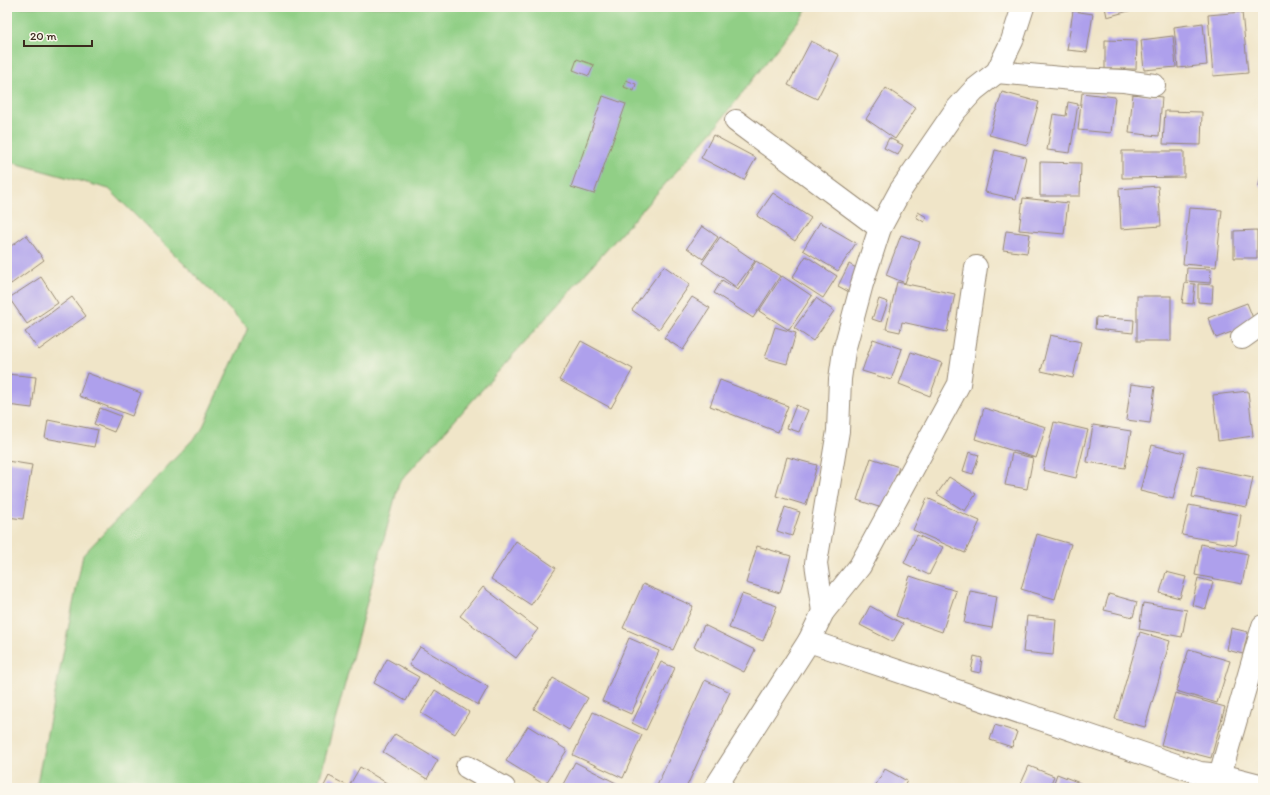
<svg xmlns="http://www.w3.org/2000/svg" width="1270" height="795" font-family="Itim,sans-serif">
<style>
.green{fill:#91cf86;stroke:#667c52}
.building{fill:#aea0ec}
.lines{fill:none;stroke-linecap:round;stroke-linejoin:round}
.minor-casing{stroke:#968873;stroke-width:24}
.minor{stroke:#fff;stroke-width:22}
</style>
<rect width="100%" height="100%" fill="#fbf7ec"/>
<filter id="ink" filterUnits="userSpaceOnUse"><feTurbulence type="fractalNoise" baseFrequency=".025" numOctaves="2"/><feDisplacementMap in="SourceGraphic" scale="8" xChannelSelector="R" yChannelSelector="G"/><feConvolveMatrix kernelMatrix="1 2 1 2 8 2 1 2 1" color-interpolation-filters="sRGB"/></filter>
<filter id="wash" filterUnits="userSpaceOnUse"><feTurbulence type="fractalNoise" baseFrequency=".012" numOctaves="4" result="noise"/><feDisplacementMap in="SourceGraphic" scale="16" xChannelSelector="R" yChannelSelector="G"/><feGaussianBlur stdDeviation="0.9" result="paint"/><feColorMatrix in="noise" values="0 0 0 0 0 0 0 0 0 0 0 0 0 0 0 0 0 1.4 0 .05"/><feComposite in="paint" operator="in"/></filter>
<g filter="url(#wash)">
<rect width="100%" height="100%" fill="#f0e5c8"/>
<polygon class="green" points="7,7 809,7 715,128 399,483 317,788 36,788 83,555 201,431 248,328 109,189 7,161"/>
<g id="blocks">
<g class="building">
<polygon points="1105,7 1143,7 1107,17"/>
<polygon points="1073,11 1093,14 1087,52 1067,50"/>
<polygon points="1242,12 1248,73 1213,76 1208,15"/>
<polygon points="1203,23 1207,65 1178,68 1174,27"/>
<polygon points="1173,36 1176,67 1144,70 1141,40"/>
<polygon points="1105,40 1137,41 1136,69 1105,69"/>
<polygon points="811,41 839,55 817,99 788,85"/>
<polygon points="577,59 594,65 589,76 573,70"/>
<polygon points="626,80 636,84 634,91 624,87"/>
<polygon points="886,88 916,108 895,139 866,119"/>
<polygon points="1002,92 1039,102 1027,145 989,135"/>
<polygon points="1082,93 1115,97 1111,133 1078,130"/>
<polygon points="1133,94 1162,97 1159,136 1129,133"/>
<polygon points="603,96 626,104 594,194 571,187"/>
<polygon points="1068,102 1078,104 1070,153 1047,150 1053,114 1066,116"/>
<polygon points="1165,111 1202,112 1201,145 1163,144"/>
<polygon points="713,135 756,158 744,180 701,158"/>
<polygon points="889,138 903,145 898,155 884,148"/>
<polygon points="995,150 1026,157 1016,199 985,192"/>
<polygon points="1122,151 1184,151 1184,177 1122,178"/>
<polygon points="1040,162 1081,163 1080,196 1040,196"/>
<polygon points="1262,168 1263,168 1263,187 1259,186"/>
<polygon points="1158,186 1161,226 1121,229 1119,189"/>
<polygon points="773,193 811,218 795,241 757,216"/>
<polygon points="1023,198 1068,203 1064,234 1019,230"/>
<polygon points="1189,208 1222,210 1216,267 1183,264"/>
<polygon points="918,212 927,217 924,222 916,217"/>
<polygon points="820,222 856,243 838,271 803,250"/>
<polygon points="702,226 718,237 703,259 687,248"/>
<polygon points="1257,230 1257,258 1234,258 1234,231"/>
<polygon points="1006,231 1030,234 1027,253 1003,250"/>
<polygon points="26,235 44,260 11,284 7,278 7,249"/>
<polygon points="901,235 920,242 905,283 886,275"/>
<polygon points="720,237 755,261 736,287 702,263"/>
<polygon points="806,256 837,276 823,298 792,278"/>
<polygon points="756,261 780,276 753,318 714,293 722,280 738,290"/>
<polygon points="849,264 860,270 849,292 838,286"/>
<polygon points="664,266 690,284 659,329 632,310"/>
<polygon points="1187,268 1211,269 1210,283 1186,281"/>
<polygon points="782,276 812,296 789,330 759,311"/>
<polygon points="41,277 58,303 27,324 9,298"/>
<polygon points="897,282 955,294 947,332 902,322 900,332 886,329"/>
<polygon points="1185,283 1195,284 1193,304 1182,303"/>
<polygon points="1198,284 1213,285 1212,303 1198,302"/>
<rect x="1137" y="296" width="34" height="45"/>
<polygon points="72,297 86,316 39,350 25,332"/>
<polygon points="692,297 710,308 683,350 664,338"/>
<polygon points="816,298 834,311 813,341 794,328"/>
<polygon points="879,299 888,302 881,322 872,319"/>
<polygon points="1247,303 1255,323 1216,338 1208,318"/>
<polygon points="1096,317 1134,320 1133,333 1095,329"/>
<polygon points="775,327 796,333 787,364 765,358"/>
<polygon points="1050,335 1081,342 1073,378 1041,371"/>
<polygon points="873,339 902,349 891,380 862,371"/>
<polygon points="581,341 633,369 611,408 559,380"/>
<polygon points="911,352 942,363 930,396 899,384"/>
<polygon points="87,373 141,393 132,416 79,396"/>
<polygon points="7,374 36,377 32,408 7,405"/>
<polygon points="720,380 788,406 778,432 710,406"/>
<polygon points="1131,384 1155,387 1150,423 1126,420"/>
<polygon points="1248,391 1253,436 1218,441 1213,395"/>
<polygon points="796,405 808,410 799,432 787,428"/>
<polygon points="100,408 121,416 114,432 94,424"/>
<polygon points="984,408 1046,427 1036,458 975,439"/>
<polygon points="48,420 98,430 94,447 45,438"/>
<polygon points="1054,422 1088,430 1076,478 1043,470"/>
<polygon points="1093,425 1131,431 1125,468 1087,462"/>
<polygon points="1152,445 1185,453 1173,499 1140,491"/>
<polygon points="969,452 979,455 973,474 963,471"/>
<polygon points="1012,453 1033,458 1027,489 1005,485"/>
<polygon points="787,457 817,465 806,505 776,496"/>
<polygon points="871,458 899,467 885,509 857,500"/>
<polygon points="7,461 32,465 23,519 7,517"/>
<polygon points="1198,466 1253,477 1247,507 1192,497"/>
<polygon points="949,477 976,494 965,511 937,494"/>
<polygon points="927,498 980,521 965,553 913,530"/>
<polygon points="1189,505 1241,515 1236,545 1182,535"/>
<polygon points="785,507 800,512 792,536 777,531"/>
<polygon points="1037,534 1071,544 1055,599 1021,589"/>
<polygon points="917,535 943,547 929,575 904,563"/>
<polygon points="516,541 556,568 531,605 491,579"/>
<polygon points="1201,544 1248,554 1242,584 1195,575"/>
<polygon points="757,546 791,556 780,593 746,583"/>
<polygon points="1166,572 1186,577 1180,598 1160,593"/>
<polygon points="910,576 956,591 942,632 896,616"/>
<polygon points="1198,578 1213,582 1206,609 1192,605"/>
<polygon points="643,584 693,606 673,650 623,628"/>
<polygon points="483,587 538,629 516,658 460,616"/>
<polygon points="970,591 997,596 992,628 964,623"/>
<polygon points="742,594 777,606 763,641 729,628"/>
<polygon points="1109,594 1137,602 1133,617 1104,610"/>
<polygon points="1143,603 1187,610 1182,637 1139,629"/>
<polygon points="870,606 903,624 893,642 860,625"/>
<polygon points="1027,616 1056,619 1053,655 1023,652"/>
<polygon points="704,625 755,650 744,672 694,647"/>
<polygon points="1231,628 1248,632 1243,654 1227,650"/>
<polygon points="1140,632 1170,641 1145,727 1115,719"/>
<polygon points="629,638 659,651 631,714 602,701"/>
<polygon points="420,647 488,687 478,705 409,665"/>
<polygon points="1189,649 1230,661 1217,703 1176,691"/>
<polygon points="974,656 982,658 980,673 971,671"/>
<polygon points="387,659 419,677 406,701 374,683"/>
<polygon points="661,662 675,668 646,730 632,723"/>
<polygon points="553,678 588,698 569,730 534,709"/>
<polygon points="705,680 730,692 686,788 656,788"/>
<polygon points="435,690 469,712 455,734 421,713"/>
<polygon points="1175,693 1225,707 1211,758 1161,745"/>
<polygon points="593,712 642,735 623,778 573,755"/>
<polygon points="995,725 1017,732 1012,747 990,740"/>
<polygon points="528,726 567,750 545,785 506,761"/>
<polygon points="395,734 438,760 427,779 383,752"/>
<polygon points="575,762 620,785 618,788 561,788"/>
<polygon points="1029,766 1054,776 1049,788 1019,788"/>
<polygon points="360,767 395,788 348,788"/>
<polygon points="885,769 907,781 903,788 874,788"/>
<polygon points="1057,774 1085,785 1084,788 1052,788"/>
<polygon points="329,776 346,785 345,788 323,788"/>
</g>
</g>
</g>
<g filter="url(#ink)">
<use href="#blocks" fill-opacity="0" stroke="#968873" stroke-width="1"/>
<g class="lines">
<g class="minor-casing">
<g id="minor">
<polyline points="997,72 1072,79 1124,81 1154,85"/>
<polyline points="736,121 880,228"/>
<polyline points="1242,338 1263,323"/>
<polyline points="823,612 816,563 838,431 840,379 844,351 862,284 880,228 900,191 955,111 974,90 997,72 1012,41 1023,7"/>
<polyline points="809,641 1200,773 1220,775 1263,786"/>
<polyline points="467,767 504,788"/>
<polyline points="1220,775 1263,626"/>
<polyline points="715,788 809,641 823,612 860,566 959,384 976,267"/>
</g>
</g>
<use href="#minor" class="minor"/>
</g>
</g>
<rect width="1270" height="795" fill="none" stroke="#fbf7ec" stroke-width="24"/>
<path d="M24 40v6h68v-6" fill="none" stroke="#3b2a1e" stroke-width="2"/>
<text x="30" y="40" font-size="12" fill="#3b2a1e" stroke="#fbf7ec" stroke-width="3" paint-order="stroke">20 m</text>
</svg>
